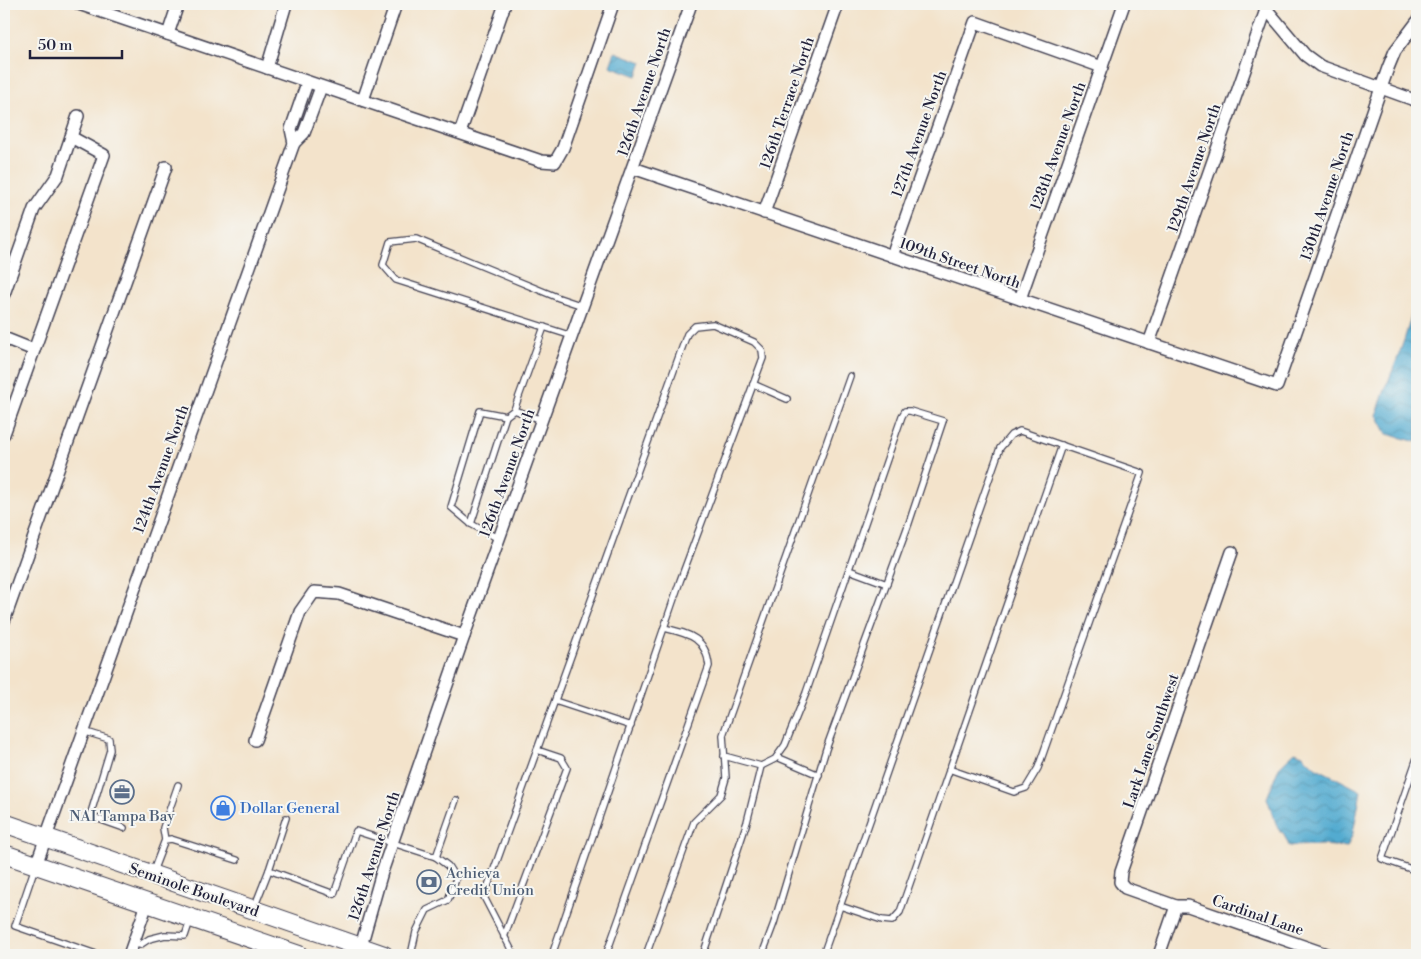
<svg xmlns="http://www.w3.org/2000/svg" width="1421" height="959" font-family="'Libre Bodoni',serif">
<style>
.water{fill:url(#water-waves);stroke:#3a6686}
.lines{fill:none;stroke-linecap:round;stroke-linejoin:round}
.lane-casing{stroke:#413f51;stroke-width:8}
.street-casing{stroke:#413f51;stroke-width:14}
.primary-casing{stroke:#413f51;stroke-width:20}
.lane{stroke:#fff;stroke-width:5.5}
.street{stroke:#fff;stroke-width:11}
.primary{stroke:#fff;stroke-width:18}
.labels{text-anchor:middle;stroke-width:4;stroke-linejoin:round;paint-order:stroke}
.street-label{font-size:15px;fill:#22223b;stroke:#f6f6f2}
.shop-label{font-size:15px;fill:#366cbe;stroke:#f6f6f2;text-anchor:start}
.service-label{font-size:15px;fill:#4e5e75;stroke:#f6f6f2}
</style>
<defs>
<pattern id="water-waves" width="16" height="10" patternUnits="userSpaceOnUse" patternTransform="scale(1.25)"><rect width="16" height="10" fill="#52abd0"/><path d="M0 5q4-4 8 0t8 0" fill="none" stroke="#448baa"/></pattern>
</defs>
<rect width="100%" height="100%" fill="#f6f6f2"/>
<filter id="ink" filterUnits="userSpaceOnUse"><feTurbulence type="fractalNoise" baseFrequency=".02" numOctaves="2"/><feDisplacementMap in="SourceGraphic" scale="10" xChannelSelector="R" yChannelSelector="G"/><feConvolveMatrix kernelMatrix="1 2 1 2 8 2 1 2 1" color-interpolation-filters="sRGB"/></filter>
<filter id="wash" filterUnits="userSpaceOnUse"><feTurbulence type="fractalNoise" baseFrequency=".0096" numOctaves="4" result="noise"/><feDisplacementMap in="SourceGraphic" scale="20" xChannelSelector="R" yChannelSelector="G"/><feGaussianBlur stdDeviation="1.12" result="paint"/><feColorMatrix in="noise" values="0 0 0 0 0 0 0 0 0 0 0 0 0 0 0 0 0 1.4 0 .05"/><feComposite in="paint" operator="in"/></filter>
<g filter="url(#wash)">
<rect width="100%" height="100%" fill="#f3e3cb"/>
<g class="water">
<polygon points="615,52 642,62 637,76 610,66"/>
<path d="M1417,282v160l-30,-8 -10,-19c8,-31 23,-58 31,-88 5,-15 4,-30 9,-45z"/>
<polygon points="1295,752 1303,755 1315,767 1361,791 1353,833 1347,847 1322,845 1289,846 1284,834 1278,829 1267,798 1279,767"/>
</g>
</g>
<g filter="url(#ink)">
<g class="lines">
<g class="lane-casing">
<g id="lane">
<polyline points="572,336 396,280 383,265 390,242 416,239 559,298 583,306"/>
<polyline points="753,384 787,399"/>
<polyline points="542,420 514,410 544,327"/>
<polyline points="471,524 506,416 514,410"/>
<polyline points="499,539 471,524 451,507 480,411 506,416"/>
<polyline points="849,570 887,584"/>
<polyline points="555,701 631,726"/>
<polyline points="83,731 109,739 110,750 90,816 124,828"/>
<polyline points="724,756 761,766 775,759 785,745 806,693 902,416 905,411 910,411 943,421 909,523 826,749 774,923 762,955"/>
<polyline points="777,757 819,775"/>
<polyline points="1417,758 1382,859 1417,871"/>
<polyline points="165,840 163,828 178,785"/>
<polyline points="436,857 456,800"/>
<polyline points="35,867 15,926 99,955"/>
<polyline points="269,870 286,818"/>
<polyline points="156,872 155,866 165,840 171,839 237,860"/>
<polyline points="840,906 882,920 892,921 900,912 1062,445"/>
<polyline points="254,908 269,870 334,894 356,831 436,857 448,866 456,879 448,900 427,910 416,932 411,955"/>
<polyline points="504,937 567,768 561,758 537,750"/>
<polyline points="133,943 140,945 149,939 165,935 185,936 190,921"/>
<polyline points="514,955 484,897 687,334 695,326 713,324 754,342 762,350 763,358 680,581 552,955"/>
<path d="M606,955l103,-289c-3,-29 -20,-32 -45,-38"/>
<polyline points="646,955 694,822 721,795 726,778 723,735 850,376"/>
<polyline points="703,955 747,822 761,766"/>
<polyline points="823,955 1000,448 1011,435 1020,431 1142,473 1038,768 1026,788 1014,792 949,769"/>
</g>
</g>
<g class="street-casing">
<g id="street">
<polyline points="79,4 541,161 555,162 563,148 613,4"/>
<polyline points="1263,5 1305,55 1320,66 1417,101"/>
<polyline points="168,34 178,4"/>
<polyline points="267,68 286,4"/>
<polyline points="363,100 396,4"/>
<polyline points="460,133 505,4"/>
<polyline points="294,143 304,133 321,87"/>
<polyline points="633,168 1277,386 1388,68 1395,51 1417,22"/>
<polyline points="764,213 838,4"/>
<polyline points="892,256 975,22 1102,67"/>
<polyline points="4,294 34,209 58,175 78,116"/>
<polyline points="1020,299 1124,4"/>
<polyline points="4,338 34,350"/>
<polyline points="1149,343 1268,4"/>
<polyline points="4,434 104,155 71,137"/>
<polyline points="1232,552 1121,872 1120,882 1125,888 1176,906 1188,906 1329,955"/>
<polyline points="4,621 166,167"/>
<polyline points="255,740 300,612 314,592 339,594 464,636"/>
<polyline points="36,865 294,143 291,129 307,83"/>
<polyline points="359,953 382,872 464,636 691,4"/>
<polyline points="129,955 147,904"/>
<polyline points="1159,955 1176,906"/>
</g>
</g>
<g class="primary-casing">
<g id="primary">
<polyline points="4,823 384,955"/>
<polyline points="4,854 299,955"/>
</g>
</g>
<use href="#lane" class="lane"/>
<use href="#street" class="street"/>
<use href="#primary" class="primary"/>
</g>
</g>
<defs>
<g id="office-ring" transform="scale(1.25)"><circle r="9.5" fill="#f6f6f2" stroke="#5c6f8a" stroke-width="1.5"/><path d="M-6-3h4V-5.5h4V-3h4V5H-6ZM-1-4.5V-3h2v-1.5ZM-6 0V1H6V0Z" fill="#5c6f8a"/></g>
<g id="shop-ring" transform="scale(1.25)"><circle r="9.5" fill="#f6f6f2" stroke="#3f7fe0" stroke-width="1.5"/><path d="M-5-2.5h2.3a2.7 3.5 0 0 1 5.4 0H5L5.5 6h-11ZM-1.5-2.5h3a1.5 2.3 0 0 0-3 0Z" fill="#3f7fe0"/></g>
<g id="bank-ring" transform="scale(1.25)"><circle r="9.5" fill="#f6f6f2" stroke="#5c6f8a" stroke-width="1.5"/><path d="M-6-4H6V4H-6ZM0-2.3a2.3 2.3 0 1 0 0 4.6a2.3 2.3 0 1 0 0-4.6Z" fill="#5c6f8a"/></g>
</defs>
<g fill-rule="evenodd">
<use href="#office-ring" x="122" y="792"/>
<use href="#shop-ring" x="223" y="808"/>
<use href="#bank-ring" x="429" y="882"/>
</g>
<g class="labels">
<g class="street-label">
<text transform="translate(644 92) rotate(-71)" y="5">126th Avenue North</text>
<text transform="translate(787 103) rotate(-71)" y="5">126th Terrace North</text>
<text transform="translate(919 134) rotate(-70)" y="5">127th Avenue North</text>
<text transform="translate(1058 146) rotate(-70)" y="5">128th Avenue North</text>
<text transform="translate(1194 168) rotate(-71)" y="5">129th Avenue North</text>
<text transform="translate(1327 196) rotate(-71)" y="5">130th Avenue North</text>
<text transform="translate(960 263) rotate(19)" y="5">109th Street North</text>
<text transform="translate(161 469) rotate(-70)" y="5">124th Avenue North</text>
<text transform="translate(507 473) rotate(-70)" y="5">126th Avenue North</text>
<text transform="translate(1151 741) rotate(-71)" y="5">Lark Lane Southwest</text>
<text transform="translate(374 856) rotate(-72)" y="5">126th Avenue North</text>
<text transform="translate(194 890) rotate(19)" y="5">Seminole Boulevard</text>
<text transform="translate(1258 915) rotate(19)" y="5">Cardinal Lane</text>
</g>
<g class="shop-label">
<text x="240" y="813">Dollar General</text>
</g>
<g class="service-label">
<text x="122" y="821">NAI Tampa Bay</text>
<text x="446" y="878" text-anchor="start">Achieva<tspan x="446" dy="17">Credit Union</tspan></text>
</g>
</g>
<rect width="1421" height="959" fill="none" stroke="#f6f6f2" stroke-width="20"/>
<path d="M30 50v8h92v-8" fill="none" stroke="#22223b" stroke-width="2.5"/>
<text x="38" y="50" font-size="15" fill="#22223b" stroke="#f6f6f2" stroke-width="4" paint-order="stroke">50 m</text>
</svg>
